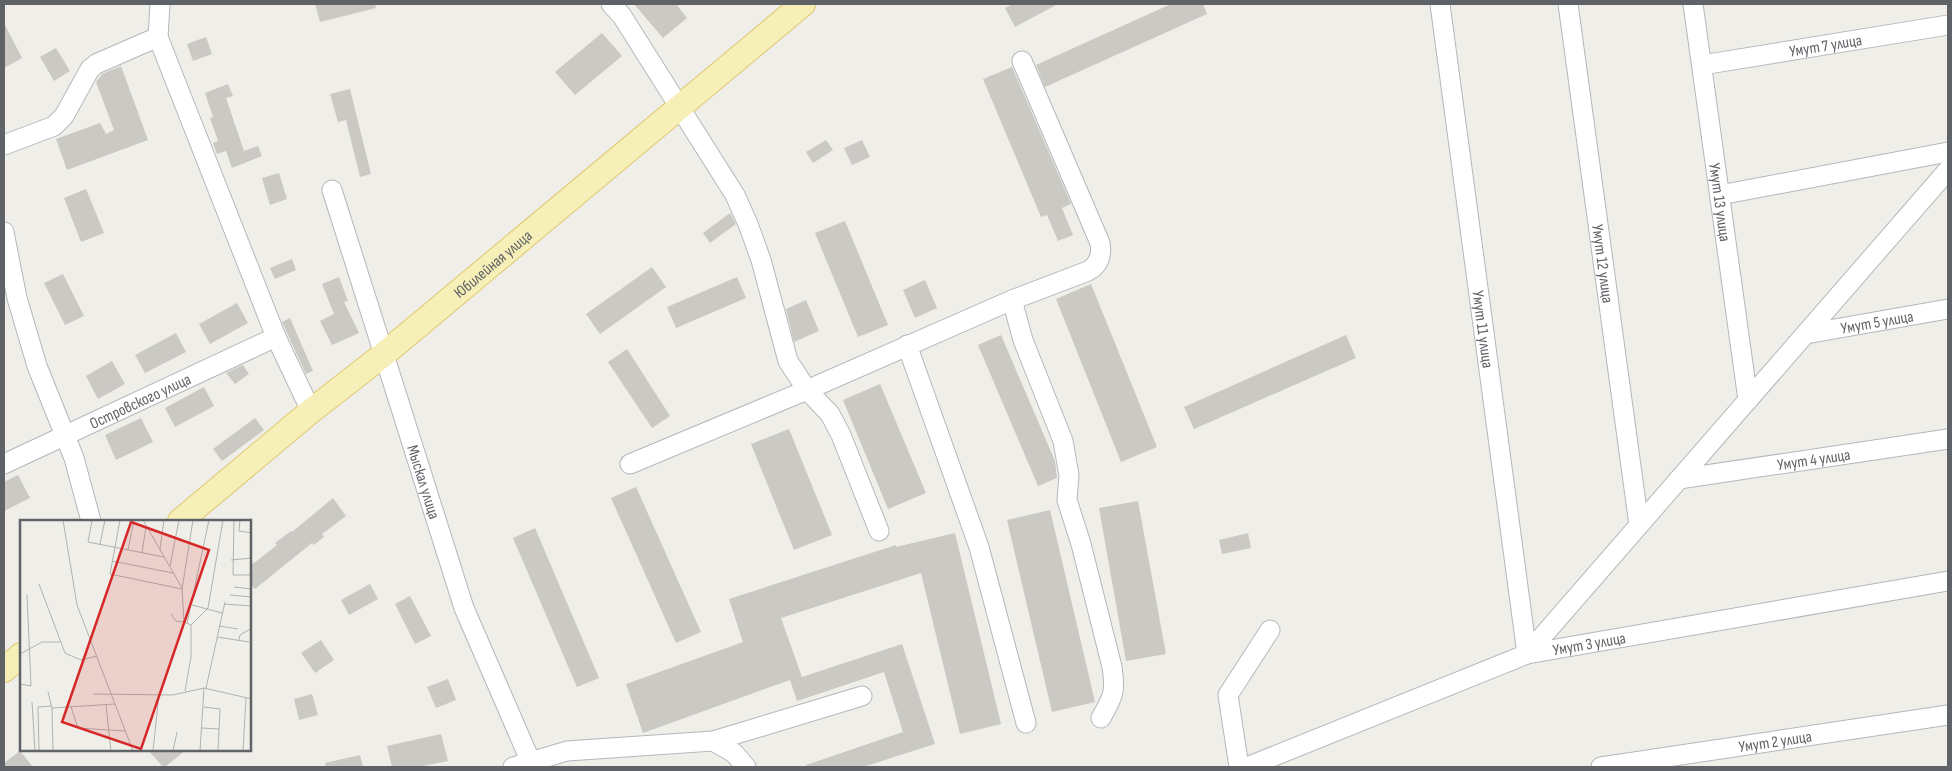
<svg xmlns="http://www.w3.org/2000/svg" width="1952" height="771" font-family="'Sofia Sans Condensed',sans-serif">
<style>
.building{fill:#cbc9c4}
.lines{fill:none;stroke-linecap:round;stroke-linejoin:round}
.minor-casing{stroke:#b5b7bb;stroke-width:21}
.major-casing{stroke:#e1c870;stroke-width:26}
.minor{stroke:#fff;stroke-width:19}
.major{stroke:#f6efb7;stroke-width:24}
.labels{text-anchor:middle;stroke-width:4.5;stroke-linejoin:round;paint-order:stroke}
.street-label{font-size:16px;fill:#5f6266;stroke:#fff}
.inset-road{fill:none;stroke:#b1b2b0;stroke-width:1}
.view{fill:#d62828;fill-opacity:0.15;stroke:#d62828;stroke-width:2.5}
.inset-edge{fill:none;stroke:#5f6266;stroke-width:2.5}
</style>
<rect width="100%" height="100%" fill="#efeee8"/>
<g class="building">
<polygon points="315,4 375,4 376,8 320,22"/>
<polygon points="634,4 676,4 687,18 663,38"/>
<polygon points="1013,4 1058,4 1015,27 1005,8"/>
<polygon points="1171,4 1203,4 1207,14 1045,87 1036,65"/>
<polygon points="4,23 22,58 4,68"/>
<polygon points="602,33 622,56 575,95 555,72"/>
<polygon points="206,37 212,54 193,61 187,44"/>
<polygon points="56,48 70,71 54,81 40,57"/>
<polygon points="121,66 148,140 67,170 56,139 100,123 106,134 114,130 96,82 102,74"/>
<polygon points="1012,67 1071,204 1062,208 1073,235 1058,241 1047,215 1041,217 983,79"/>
<polygon points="228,84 233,96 226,98 244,151 258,146 262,156 232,168 226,151 217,154 213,143 218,141 210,118 213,117 205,93"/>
<polygon points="350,89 371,174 360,177 346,120 338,122 330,94"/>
<polygon points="826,140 833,150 813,163 806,152"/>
<polygon points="862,140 870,157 852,165 844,148"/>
<polygon points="279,173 287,199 270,205 262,178"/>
<polygon points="86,189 104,233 81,242 64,198"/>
<polygon points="730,213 736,224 710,243 703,233"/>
<polygon points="845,221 888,325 858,337 815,233"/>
<polygon points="292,259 296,270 275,279 270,268"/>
<polygon points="652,267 666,287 600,334 586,314"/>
<polygon points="63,274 84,316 65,325 44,283"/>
<polygon points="339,277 348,301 344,302 359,333 332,345 320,321 334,314 322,284"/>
<polygon points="737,277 746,298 676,328 667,307"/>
<polygon points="925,280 937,308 915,318 903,290"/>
<polygon points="1091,284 1157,447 1121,462 1056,299"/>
<polygon points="806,300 819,331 794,342 786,309"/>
<polygon points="237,303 248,323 210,344 199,324"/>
<polygon points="290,318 313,371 306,374 282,322"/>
<polygon points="176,333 186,352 145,373 135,355"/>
<polygon points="1001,335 1055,461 1057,478 1038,486 978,345"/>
<polygon points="1346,335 1356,358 1194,429 1184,407"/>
<polygon points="627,349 670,416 652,428 608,362"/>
<polygon points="112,361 125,384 98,399 86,376"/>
<polygon points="243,365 249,374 235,384 226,373"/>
<polygon points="880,384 926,493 888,509 843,400"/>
<polygon points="204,387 214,406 175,427 165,408"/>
<polygon points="141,418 153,442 116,460 105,435"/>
<polygon points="255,418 264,430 222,461 213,449"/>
<polygon points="789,429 832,535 794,550 751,444"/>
<polygon points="18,475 30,498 4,511 4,482"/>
<polygon points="636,487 701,632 676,643 611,498"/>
<polygon points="333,498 346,516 322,534 324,537 314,545 312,543 255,589 250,583 250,566 277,545 275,543 291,531 292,532"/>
<polygon points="1138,501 1166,654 1126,661 1099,508"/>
<polygon points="1050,510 1095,702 1052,712 1007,520"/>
<polygon points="535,528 599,678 577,687 513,538"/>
<polygon points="955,533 1001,724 960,734 921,573 781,618 802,677 902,644 935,744 863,767 806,767 806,765 903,732 884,672 797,701 790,680 643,733 626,684 743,642 729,599 896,545 896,547"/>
<polygon points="1248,533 1251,548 1222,554 1219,540"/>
<polygon points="370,584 378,599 349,615 341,600"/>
<polygon points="410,596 431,636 415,644 395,604"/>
<polygon points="321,640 334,660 315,673 301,653"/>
<polygon points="448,679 456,700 436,708 427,687"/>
<polygon points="312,694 318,715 299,720 294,699"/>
<polygon points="441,734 448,761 418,767 392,767 387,746"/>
<polygon points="148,750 186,750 165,767 163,767"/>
<polygon points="20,751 33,767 4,767 4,763"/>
<polygon points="360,755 363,767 326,767 325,763"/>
</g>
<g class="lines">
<g class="minor-casing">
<g id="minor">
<polyline points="160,4 158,37 276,337 311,411"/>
<polyline points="611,4 622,16 735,195 748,224 761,260 788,361 807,390 830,414 841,435 879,531"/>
<path id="s1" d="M1440,4l87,650"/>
<path id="s2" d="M1568,4l71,521"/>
<path id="s3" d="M1693,4l55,396"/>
<path id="s4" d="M1702,65l246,-40"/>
<polyline points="4,145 54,126 64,116 90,69 96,64 158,37"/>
<path id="s5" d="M332,190l132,418 69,159"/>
<polyline points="1720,195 1948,152"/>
<polyline points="4,232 17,298 37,366 74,458 91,521"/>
<path d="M1012,300l11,40 40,101 6,34 -2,25 14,44 31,123c4,25 1,30 -11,51"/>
<path id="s6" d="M1806,334l142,-25"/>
<polyline points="907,345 979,547 1026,723"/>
<path id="s7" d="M4,464l272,-127"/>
<path d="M630,464l177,-74 205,-90 76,-29c11,-6 14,-16 12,-28l-78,-182"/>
<path id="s8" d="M1679,479l269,-40"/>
<polyline points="1527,654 1948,170"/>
<polyline points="713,741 862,696"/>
<polyline points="513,767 567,751 713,741 734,753 746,767"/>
<polyline points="1239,767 1228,695 1270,630"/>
<path id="s9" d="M1247,767l280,-113 421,-73"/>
<path id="s10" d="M1601,767l347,-52"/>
</g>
</g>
<g class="major-casing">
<g id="major">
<path id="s11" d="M180,521l131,-110 72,-56 420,-351"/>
<polyline points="4,670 21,655"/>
</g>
</g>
<use href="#minor" class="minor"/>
<use href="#major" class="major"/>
</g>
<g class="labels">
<g class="street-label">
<text dy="6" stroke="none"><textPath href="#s4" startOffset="125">Умут 7 улица</textPath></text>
<text dy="6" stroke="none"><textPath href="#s3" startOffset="200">Умут 13 улица</textPath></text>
<text dy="6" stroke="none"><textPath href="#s11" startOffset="405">Юбилейная улица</textPath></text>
<text dy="6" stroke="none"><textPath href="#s2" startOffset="262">Умут 12 улица</textPath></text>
<text dy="6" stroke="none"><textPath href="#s6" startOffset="72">Умут 5 улица</textPath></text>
<text dy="6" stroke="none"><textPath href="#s1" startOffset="328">Умут 11 улица</textPath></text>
<text dy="6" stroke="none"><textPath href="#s7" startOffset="150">Островского улица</textPath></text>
<text dy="6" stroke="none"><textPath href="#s8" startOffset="136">Умут 4 улица</textPath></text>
<text dy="6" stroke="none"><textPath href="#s5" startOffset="306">Мыскал улица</textPath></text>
<text dy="6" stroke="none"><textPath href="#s9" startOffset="365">Умут 3 улица</textPath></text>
<text dy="6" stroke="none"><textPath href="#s10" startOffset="176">Умут 2 улица</textPath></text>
</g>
</g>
<g transform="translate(20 520)">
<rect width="231" height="231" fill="#efeee8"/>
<path class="inset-road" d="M43,0l14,85 56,146M72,0l-4,22 76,15M100,0l-10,54 72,15M123,0l39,68M214,0l-1,55h19M220,0l-1,11 13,2M80,24l5,-24M140,29l4,-29M108,30l6,-30M122,33l4,-27M211,40l21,-2M92,41l61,12M150,46l9,-46M19,64l26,69 16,7 16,-4M214,67l18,2M210,75l22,2M204,84l28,2M172,85l30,8M151,94l5,7 8,1M167,103l22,-103M171,105l17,-17 15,-88M171,105l-7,-3 -2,-33 11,-69M199,106l19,3M197,117l32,5M219,120l1,-5 12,-7M0,134l22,-12h18M0,164l11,2 -4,-91M186,168l19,-86M165,171l6,-34v-32M28,172l4,16 1,43M73,174l80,1 31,-7 48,11M12,182l3,49M86,185l5,46M51,187l7,21 47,3M184,187l16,2 -2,42M32,188l63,-4M182,208l17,1M19,231l-1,-44 14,-1M133,231l6,-57M153,231l4,-19M180,231l4,-63M223,231l3,-53"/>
<path class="view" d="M111,2l78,28 -68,199 -79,-27z"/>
<rect width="231" height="231" class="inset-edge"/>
</g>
<rect width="1952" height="771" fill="none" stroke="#5f6266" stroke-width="10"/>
</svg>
